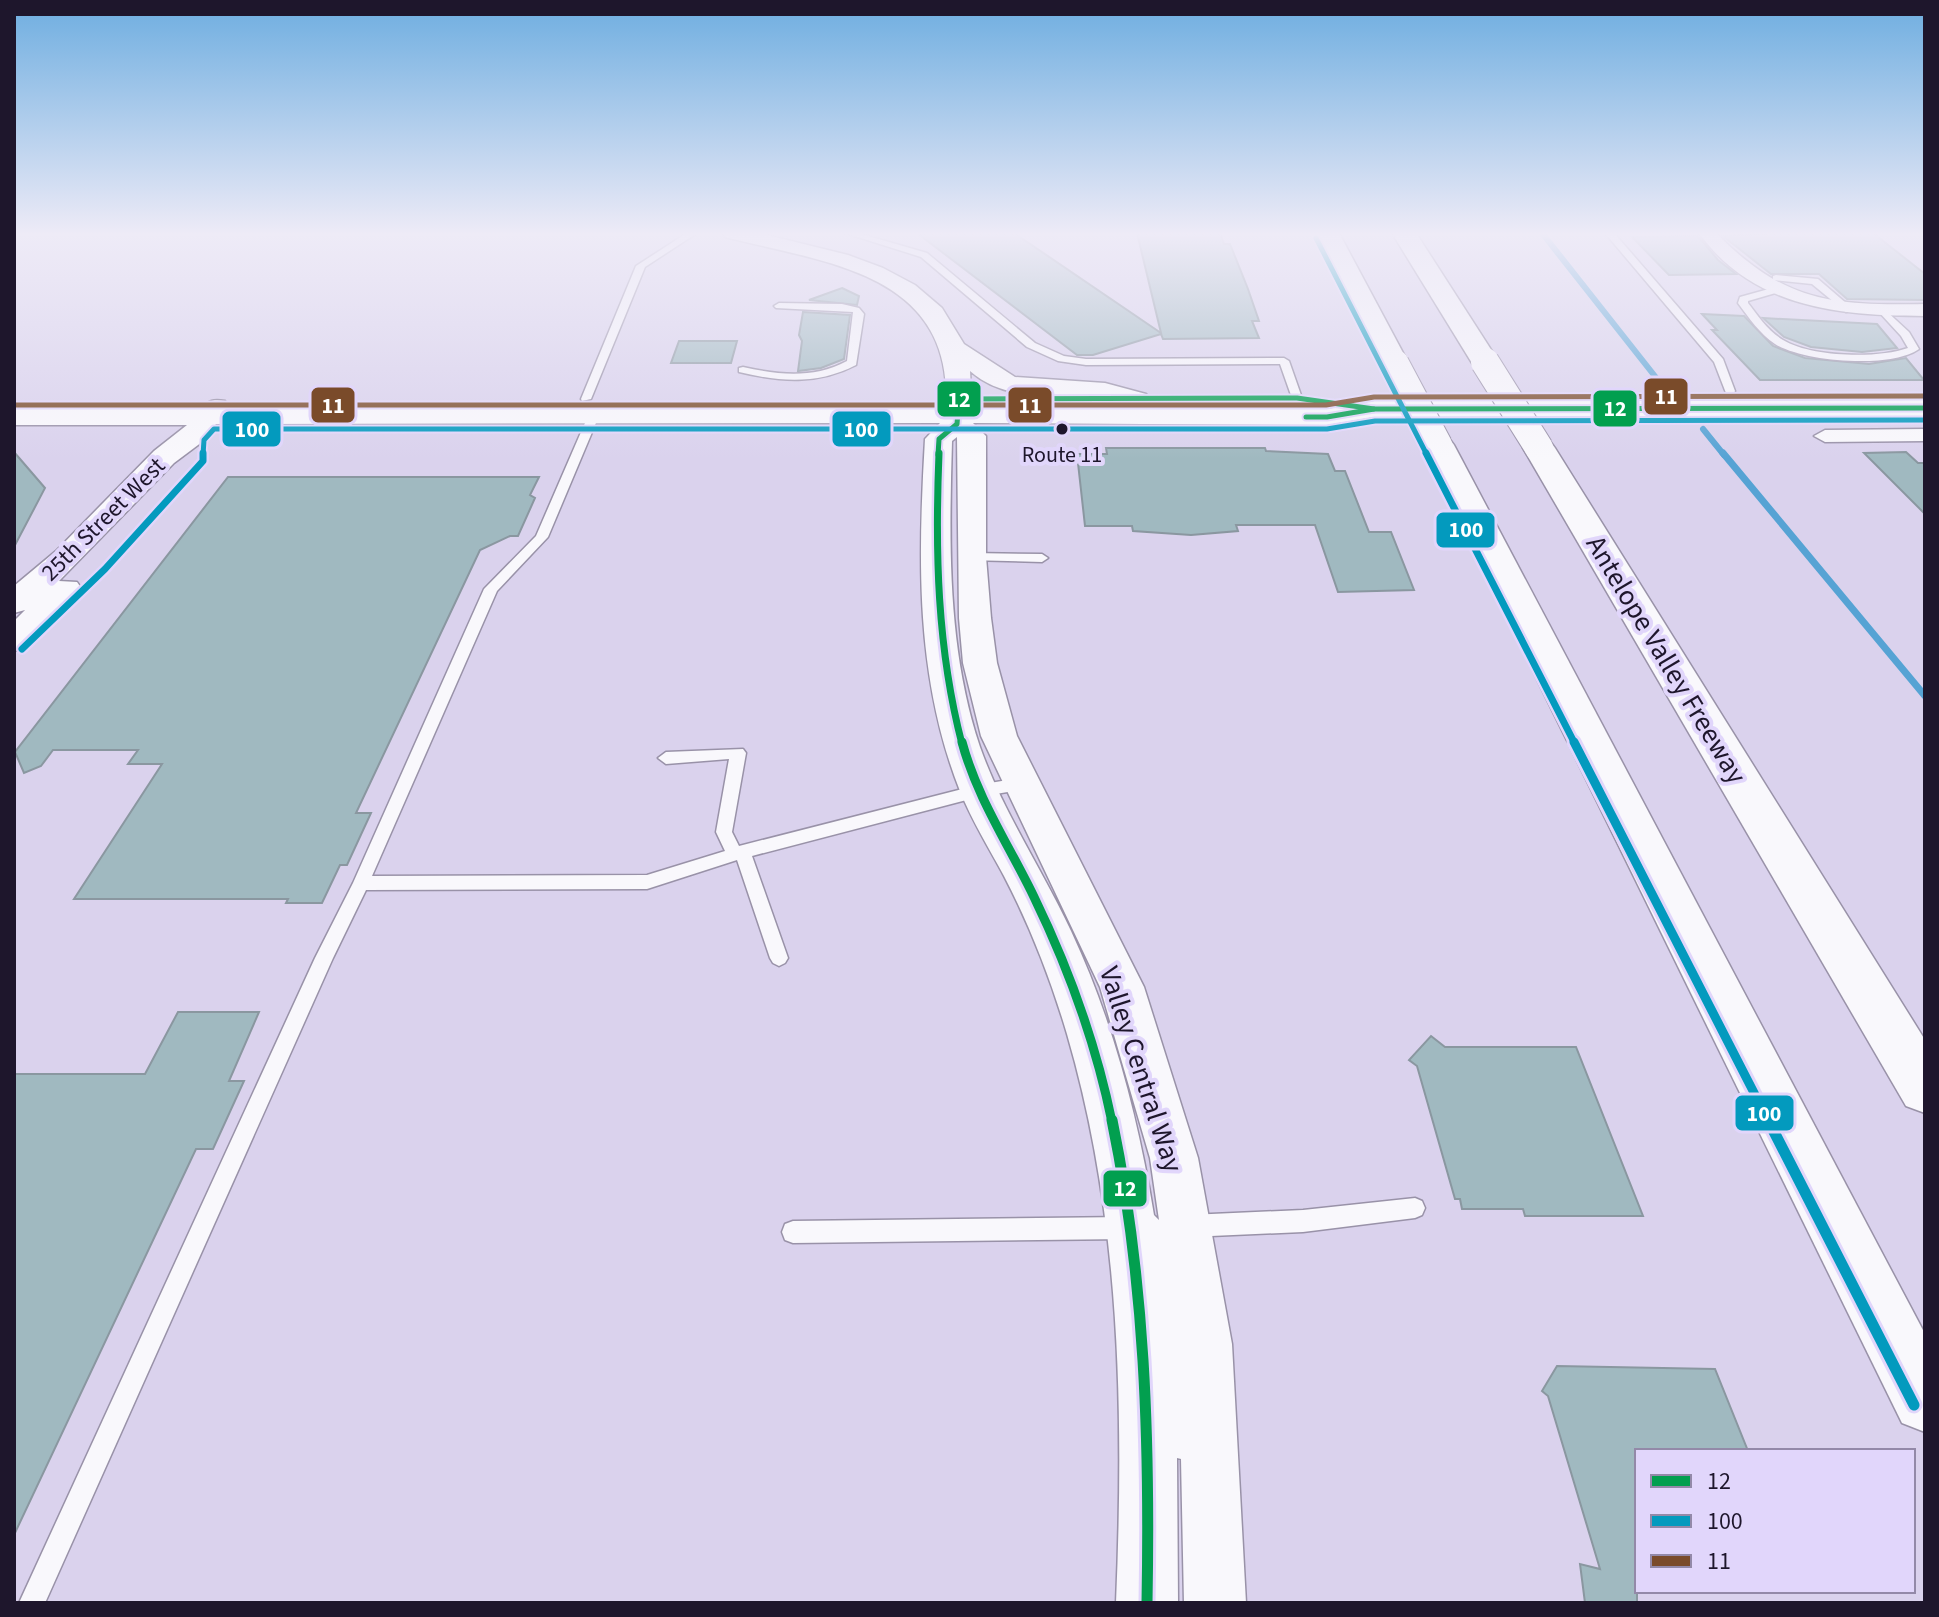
<svg xmlns="http://www.w3.org/2000/svg" width="1939" height="1617" font-family="'Source Sans 3',sans-serif">
<style>
.lines{fill:none;stroke-linecap:round;stroke-linejoin:round}
.stream-far1{stroke:#56a3d4;stroke-width:6}
.stream{stroke:#56a3d4;stroke-width:7}
.building{fill:#a0b9c0;stroke:#8a97a0;stroke-width:2}
.service-casing{stroke:#9992a8;stroke-width:3}
.minor-casing{stroke:#9992a8;stroke-width:3}
.tertiary-casing{stroke:#9992a8;stroke-width:3}
.motorway-casing{stroke:#9992a8;stroke-width:3}
.service{fill:#f9f8fc;fill-rule:evenodd}
.minor{fill:#f9f8fc;fill-rule:evenodd}
.tertiary{fill:#f9f8fc;fill-rule:evenodd}
.motorway{fill:#f9f8fc;fill-rule:evenodd}
.motorway-bridge-casing{stroke:#9992a8;stroke-width:30;stroke-linecap:butt}
.motorway-bridge{stroke:#f9f8fc;stroke-width:28}
.bus-1-far3-casing{stroke:#e1d6fb;stroke-width:9}
.bus-1-far2-casing{stroke:#e1d6fb;stroke-width:12}
.bus-1-far1-casing{stroke:#e1d6fb;stroke-width:15}
.bus-1-casing{stroke:#e1d6fb;stroke-width:17}
.bus-2-far3-casing{stroke:#e1d6fb;stroke-width:9}
.bus-2-far2-casing{stroke:#e1d6fb;stroke-width:12}
.bus-2-far1-casing{stroke:#e1d6fb;stroke-width:15}
.bus-2-casing{stroke:#e1d6fb;stroke-width:17}
.bus-3-casing{stroke:#e1d6fb;stroke-width:9}
.bus-1-far3{stroke:#029f4f;stroke-width:5}
.bus-1-far2{stroke:#029f4f;stroke-width:7}
.bus-1-far1{stroke:#029f4f;stroke-width:9}
.bus-1{stroke:#029f4f;stroke-width:11}
.bus-2-far3{stroke:#039abe;stroke-width:5}
.bus-2-far2{stroke:#039abe;stroke-width:7}
.bus-2-far1{stroke:#039abe;stroke-width:9}
.bus-2{stroke:#039abe;stroke-width:11}
.bus-3{stroke:#7a4b2a;stroke-width:5}
.bus-dot{fill:#1e162c;stroke:#e1d6fb;stroke-width:3}
.labels{text-anchor:middle;stroke-width:8;stroke-linejoin:round;paint-order:stroke}
.far-bus-label{font-size:22px;fill:#1e162c;stroke:#e1d6fb}
.far-street-label{font-size:24px;fill:#1e162c;stroke:#e1d6fb}
.street-label{font-size:28px;fill:#1e162c;stroke:#e1d6fb}
.line-badge{stroke:#e1d6fb;stroke-width:3}
.badge-label{font-size:22px;text-anchor:middle;font-weight:bold;fill:#fff}
</style>
<rect width="100%" height="100%" fill="#dad2ed"/>
<g class="lines">
<g class="stream-far1">
<polyline points="1542,233 1665,389"/>
<polyline points="1703,429 1724,455"/>
</g>
<polyline class="stream" points="1723,453 1925,696"/>
</g>
<g class="building">
<polygon points="917,233 1014,233 1161,333 1137,233 1220,233 1224,244 1230,244 1248,289 1259,321 1252,321 1259,338 1163,339 1161,334 1093,355 1077,355"/>
<polygon points="1778,233 1873,233 1925,274 1925,300 1847,299 1819,274 1771,274 1723,236"/>
<polygon points="1698,236 1718,260 1736,274 1669,275 1632,237"/>
<polygon points="842,288 859,296 857,305 809,300"/>
<polygon points="803,312 850,315 844,359 821,368 798,371 802,341 799,335"/>
<polygon points="1702,314 1744,316 1773,346 1805,358 1869,364 1906,358 1924,380 1760,380 1712,330 1717,330"/>
<polygon points="1763,318 1877,324 1897,348 1862,352 1811,347 1784,337"/>
<polygon points="679,341 737,341 731,363 671,363"/>
<polygon points="1106,448 1265,448 1266,451 1328,454 1335,471 1345,471 1369,532 1391,532 1414,590 1338,592 1315,525 1236,525 1238,531 1191,535 1133,531 1132,526 1085,526 1077,454 1107,454"/>
<polygon points="14,452 45,488 14,547"/>
<polygon points="1906,452 1918,463 1925,463 1925,514 1864,453"/>
<polygon points="228,477 539,477 530,495 535,498 518,536 510,536 480,550 356,813 371,813 347,865 340,865 322,903 286,903 288,899 74,899 162,764 128,764 138,750 53,750 41,766 24,773 15,752"/>
<polygon points="178,1012 259,1012 229,1081 244,1081 213,1149 196,1149 14,1535 14,1074 145,1074"/>
<polygon points="1431,1036 1445,1047 1576,1047 1643,1216 1525,1216 1523,1209 1462,1209 1460,1199 1455,1199 1417,1066 1409,1060"/>
<polygon points="1557,1366 1715,1369 1748,1451 1637,1451 1637,1603 1585,1603 1580,1564 1600,1569 1548,1396 1542,1391"/>
</g>
<g class="lines">
<g class="service-casing">
<g id="service">
<polygon points="687,233 697,233 645,267 591,399 582,401 581,399 636,266"/>
<polygon points="845,233 858,233 927,253 1035,343 1064,356 1086,359 1284,358 1289,361 1302,398 1297,401 1292,398 1280,364 1086,365 1058,361 1027,347 921,257"/>
<polygon points="1605,233 1614,233 1723,359 1735,391 1734,393 1726,393 1714,362"/>
<polygon points="1776,275 1818,279 1854,310 1846,312 1812,284 1773,280 1773,276"/>
<path d="M1776,287l5,3 -2,2 -31,9v2c10,13 20,28 35,37 28,17 94,19 125,8l-7,-12 -23,-25 5,-3 26,24 10,17c-28,20 -115,13 -144,-5 -15,-10 -26,-26 -37,-41l2,-6z"/>
<path d="M779,303l63,1 17,4 5,6 -8,51c-38,20 -76,17 -117,7v-4l4,-1c36,8 70,12 104,-6l6,-49 -77,-4 -2,-2z"/>
<polygon points="588,416 598,418 548,537 497,591 372,876 647,875 725,851 716,832 729,759 666,764 658,758 666,752 743,749 746,753 732,832 739,846 978,785 1020,778 1028,784 1020,790 978,797 752,856 788,958 785,963 779,966 773,963 770,958 737,860 647,889 366,890 333,958 45,1603 19,1603 315,958 353,883 484,589 536,536"/>
<polygon points="971,553 1042,554 1048,558 1042,562 966,560 966,554"/>
<polygon points="1415,1198 1422,1201 1425,1208 1422,1215 1415,1218 1303,1232 1189,1237 1182,1233 1178,1226 1182,1219 1189,1215 1303,1210"/>
<polygon points="1127,1217 1134,1221 1138,1228 1134,1235 1127,1239 793,1243 785,1240 782,1232 785,1224 793,1221"/>
</g>
</g>
<g class="minor-casing">
<g id="minor">
<path d="M1699,233h17c68,69 116,73 209,71v12c-85,0 -172,-8 -226,-83z"/>
<polygon points="1925,429 1925,441 1825,442 1814,436 1825,430"/>
</g>
</g>
<g class="tertiary-casing">
<path id="tertiary" d="M722,233h37l89,22 35,13 32,17 27,23 22,36 51,33 90,6 41,11 4,5 -4,5c-15,4 -28,-4 -43,-6 -47,-5 -95,6 -133,-27l2,36 355,2 47,-8 551,-1v16l-551,1 -47,8 -354,-2 13,13v121l5,61 6,45 20,73 127,251 54,171 34,186 14,259h-62l-3,-144 -4,-1 1,145h-62c8,-191 5,-385 -49,-569 -16,-54 -37,-108 -63,-158 -15,-28 -32,-55 -44,-85 -45,-114 -42,-233 -35,-352l15,-16 -724,1 -14,18 -28,21 -115,118 18,1 5,7 -56,59 -12,3v-30l11,-11 -11,3v-27l42,-35 98,-100 33,-26h-173v-16h187c7,-9 13,-10 24,-8l3,8 718,-2c7,-135 -120,-144 -221,-170zM957,437l2,181 4,45 18,73 119,251 50,171 9,62 -5,-5c-16,-98 -41,-194 -83,-284 -29,-62 -68,-119 -91,-184 -33,-98 -31,-204 -28,-306z"/>
</g>
<g class="motorway-casing">
<g id="motorway">
<polygon points="1315,233 1339,233 1409,364 1405,370 1395,373 1385,370 1381,364"/>
<polygon points="1392,233 1416,233 1499,362 1495,368 1485,371 1475,368"/>
<polygon points="1438,436 1449,438 1454,445 1925,1334 1925,1432 1902,1423 1422,445 1427,438"/>
<polygon points="1539,438 1550,441 1555,448 1925,1040 1925,1113 1906,1106 1523,448 1528,441"/>
</g>
</g>
<use href="#service" class="service"/>
<use href="#minor" class="minor"/>
<use href="#tertiary" class="tertiary"/>
<use href="#motorway" class="motorway"/>
<g class="motorway-bridge-casing">
<g id="motorway-bridge">
<polyline points="1485,362 1539,448"/>
<polyline points="1395,364 1438,445"/>
</g>
</g>
<use href="#motorway-bridge" class="motorway-bridge"/>
<g class="bus-1-far3-casing">
<g id="bus-1-far3">
<polyline points="1306,417 1327,417 1374,409 1925,408"/>
<polyline points="938,455 939,439 957,424 959,399 1297,398 1374,409"/>
</g>
</g>
<g class="bus-1-far2-casing">
<path id="bus-1-far2" d="M939,453c-4,98 -2,195 23,291"/>
</g>
<g class="bus-1-far1-casing">
<path id="bus-1-far1" d="M962,742c15,56 47,103 72,155 35,72 62,147 78,225"/>
</g>
<g class="bus-1-casing">
<path id="bus-1" d="M1112,1120c33,160 38,320 35,483"/>
</g>
<g class="bus-2-far3-casing">
<g id="bus-2-far3">
<polyline points="1316,238 1427,455"/>
<polyline points="203,455 204,440 214,429 1327,429 1375,421 1925,420"/>
</g>
</g>
<g class="bus-2-far2-casing">
<g id="bus-2-far2">
<polyline points="1426,453 1575,744"/>
<polyline points="22,649 105,569 203,461 203,453"/>
</g>
</g>
<g class="bus-2-far1-casing">
<polyline id="bus-2-far1" points="1574,742 1769,1122"/>
</g>
<g class="bus-2-casing">
<polyline id="bus-2" points="1768,1120 1914,1405"/>
</g>
<g class="bus-3-casing">
<polyline id="bus-3" points="14,405 1326,405 1374,397 1925,396"/>
</g>
<use href="#bus-1-far3" class="bus-1-far3"/>
<use href="#bus-1-far2" class="bus-1-far2"/>
<use href="#bus-1-far1" class="bus-1-far1"/>
<use href="#bus-1" class="bus-1"/>
<use href="#bus-2-far3" class="bus-2-far3"/>
<use href="#bus-2-far2" class="bus-2-far2"/>
<use href="#bus-2-far1" class="bus-2-far1"/>
<use href="#bus-2" class="bus-2"/>
<use href="#bus-3" class="bus-3"/>
</g>
<linearGradient id="sky" x2="0" y2="1"><stop stop-color="#6dade0"/><stop offset="0.51" stop-color="#eeebf7"/><stop offset="1" stop-color="#eeebf7" stop-opacity="0"/></linearGradient>
<rect width="1939" height="459" fill="url(#sky)"/>
<circle class="bus-dot" cx="1062" cy="429" r="7"/>
<g class="labels">
<g class="far-bus-label">
<text x="1062" y="462">Route 11</text>
</g>
<g class="far-street-label">
<text transform="translate(103 519) rotate(-45)" y="8">25th Street West</text>
</g>
<g class="street-label">
<text transform="translate(1667 659) rotate(59)" y="10">Antelope Valley Freeway</text>
<text transform="translate(1142 1069) rotate(72)" y="10">Valley Central Way</text>
</g>
</g>
<g class="line-badge">
<rect x="1643" y="377" width="46" height="39" rx="8" fill="#7a4b2a"/>
<rect x="936" y="380" width="46" height="38" rx="8" fill="#029f4f"/>
<rect x="310" y="386" width="46" height="38" rx="8" fill="#7a4b2a"/>
<rect x="1007" y="386" width="46" height="38" rx="8" fill="#7a4b2a"/>
<rect x="1592" y="389" width="46" height="39" rx="8" fill="#029f4f"/>
<rect x="221" y="410" width="61" height="38" rx="8" fill="#039abe"/>
<rect x="831" y="410" width="61" height="38" rx="8" fill="#039abe"/>
<rect x="1435" y="511" width="61" height="38" rx="8" fill="#039abe"/>
<rect x="1734" y="1094" width="61" height="38" rx="8" fill="#039abe"/>
<rect x="1102" y="1169" width="46" height="39" rx="8" fill="#029f4f"/>
</g>
<g class="badge-label">
<text x="1666" y="404">11</text>
<text x="959" y="407">12</text>
<text x="333" y="413">11</text>
<text x="1030" y="413">11</text>
<text x="1615" y="416">12</text>
<text x="252" y="437">100</text>
<text x="861" y="437">100</text>
<text x="1466" y="537">100</text>
<text x="1764" y="1121">100</text>
<text x="1125" y="1196">12</text>
</g>
<rect width="1939" height="1617" fill="none" stroke="#1e162c" stroke-width="32"/>
<rect x="1635" y="1449" width="280" height="144" fill="#e1d6fb" stroke="#9389a8" stroke-width="2"/>
<rect x="1651" y="1475" width="40" height="12" fill="#029f4f" stroke="#9389a8" stroke-width="2"/>
<text x="1707" y="1489" font-size="24" fill="#1e162c">12</text>
<rect x="1651" y="1515" width="40" height="12" fill="#039abe" stroke="#9389a8" stroke-width="2"/>
<text x="1707" y="1529" font-size="24" fill="#1e162c">100</text>
<rect x="1651" y="1555" width="40" height="12" fill="#7a4b2a" stroke="#9389a8" stroke-width="2"/>
<text x="1707" y="1569" font-size="24" fill="#1e162c">11</text>
</svg>
